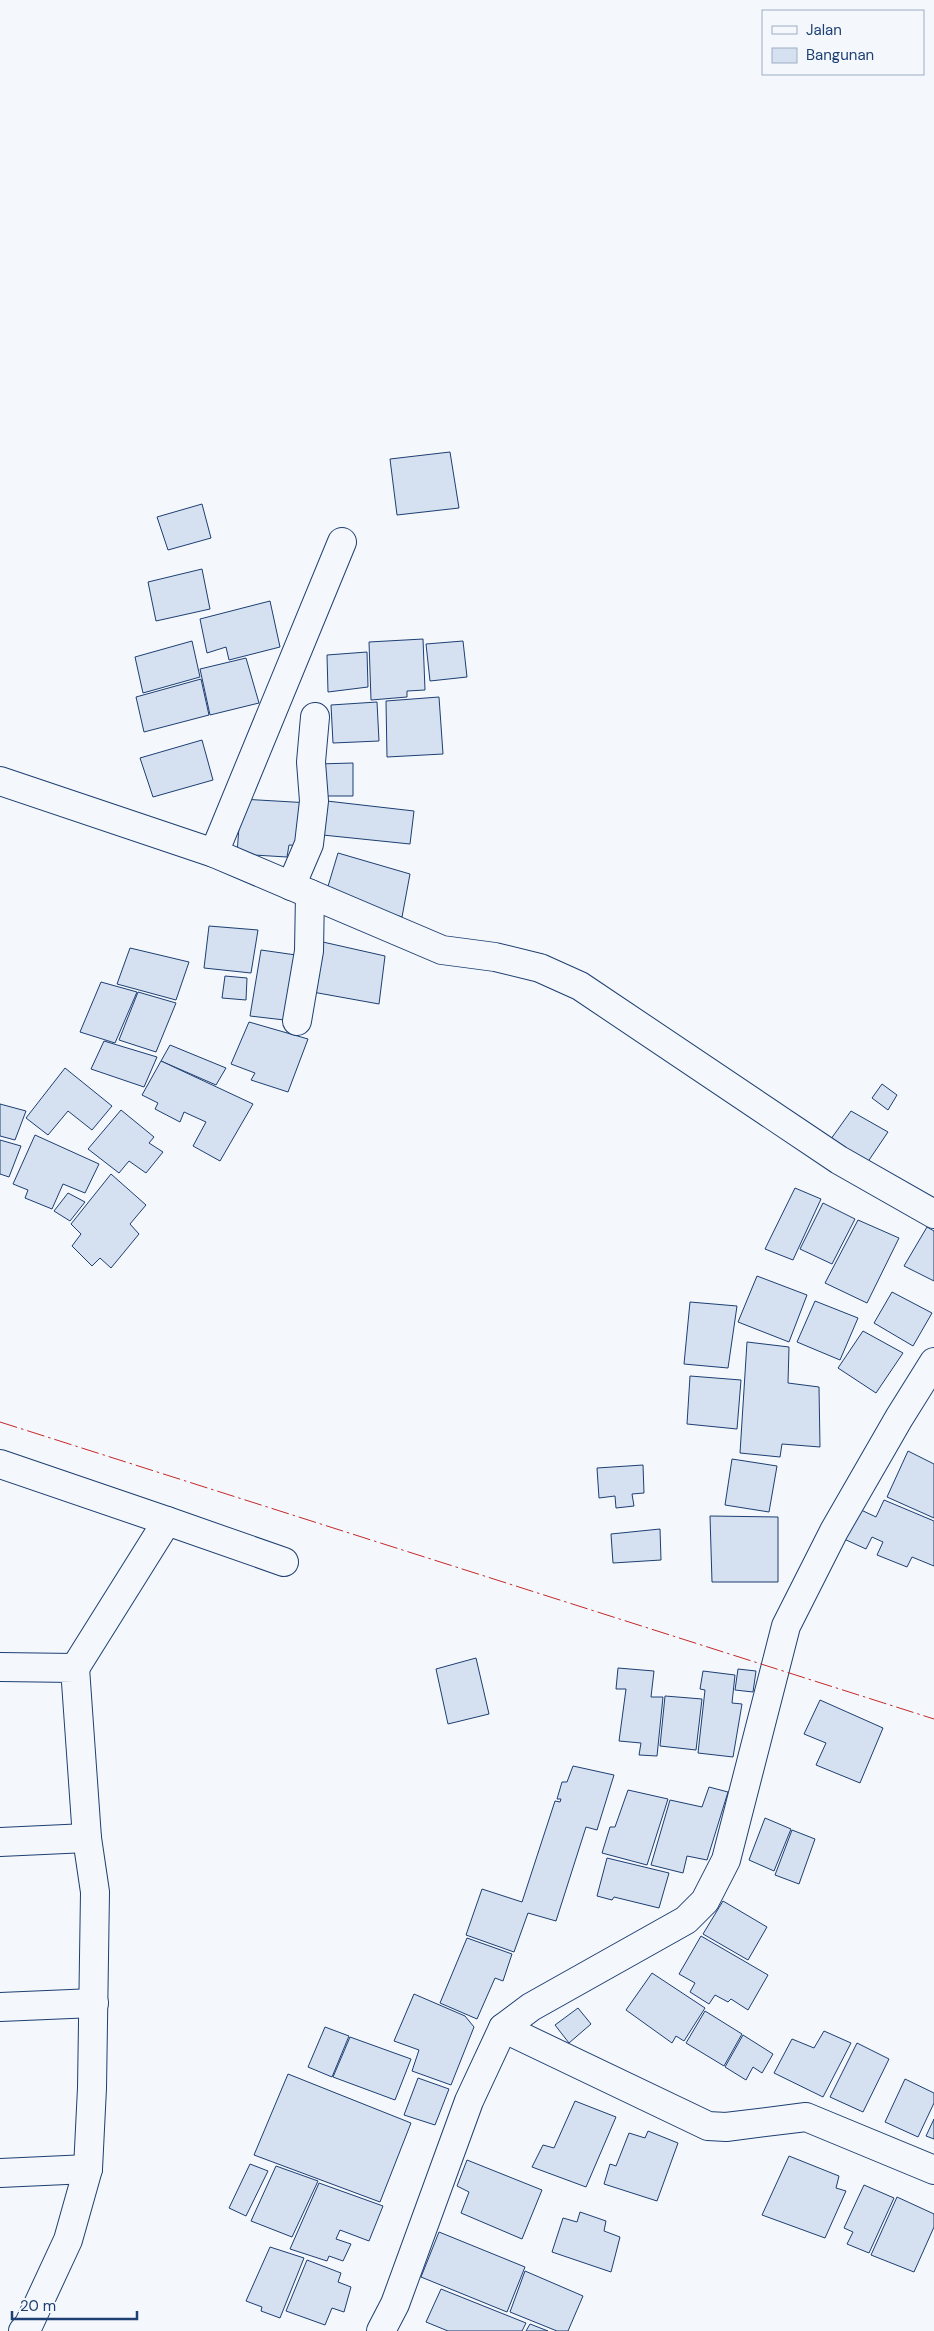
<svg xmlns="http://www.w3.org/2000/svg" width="934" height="2331" font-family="'DM Sans',sans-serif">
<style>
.building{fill:#d5e0f0;stroke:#1d3f73}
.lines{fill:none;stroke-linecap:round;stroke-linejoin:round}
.minor-casing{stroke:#1d3f73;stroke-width:30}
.minor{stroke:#f4f7fb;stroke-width:28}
.power{stroke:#c62828;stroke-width:1;stroke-dasharray:18 4 2.5 4;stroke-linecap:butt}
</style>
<rect width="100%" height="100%" fill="#f4f7fb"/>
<g class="building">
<polygon points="450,452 459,508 397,515 390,459"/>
<polygon points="202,504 211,538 168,550 157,517"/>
<polygon points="202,569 210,609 156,621 148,582"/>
<polygon points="270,601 280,647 229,660 226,647 207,653 200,619"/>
<polygon points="423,639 425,690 407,691 407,697 371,700 369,642"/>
<polygon points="192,641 200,677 143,693 135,657"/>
<polygon points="463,641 467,677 430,681 426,644"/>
<polygon points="367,652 368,687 328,692 327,655"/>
<polygon points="246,658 259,703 210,715 200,669"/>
<polygon points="201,679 209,715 144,732 136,697"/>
<polygon points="439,697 443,754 387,757 386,701"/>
<polygon points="377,702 379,741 333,743 331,705"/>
<polygon points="202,740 213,780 153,797 140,758"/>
<polygon points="353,763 353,796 316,796 317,764"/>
<polygon points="241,799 310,803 305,846 289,845 287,857 237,854"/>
<polygon points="318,800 414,811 410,844 313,834"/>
<polygon points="338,853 410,874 402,917 326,893"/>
<polygon points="209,926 258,930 251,973 204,968"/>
<polygon points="314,940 385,956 379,1004 307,991"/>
<polygon points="130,948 189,962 176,1000 117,984"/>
<polygon points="261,950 303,956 293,1021 250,1016"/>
<polygon points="225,976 247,978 246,1000 222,998"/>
<polygon points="101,982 137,992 115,1043 80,1032"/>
<polygon points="138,992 176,1003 156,1052 119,1040"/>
<polygon points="249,1022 308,1039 288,1092 251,1080 255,1073 231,1064"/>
<polygon points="104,1041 157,1057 144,1087 91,1069"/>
<polygon points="170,1045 226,1068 216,1085 161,1061"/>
<polygon points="161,1061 253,1104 220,1161 193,1146 206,1122 184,1112 180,1122 155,1109 158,1103 142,1095"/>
<polygon points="65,1068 112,1106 92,1130 68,1111 48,1135 26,1118"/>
<polygon points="882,1084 897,1095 888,1110 872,1098"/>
<polygon points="0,1104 26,1111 15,1140 0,1136"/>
<polygon points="121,1110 154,1137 149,1143 163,1152 146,1173 129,1161 119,1173 88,1149"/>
<polygon points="851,1111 888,1132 865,1166 828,1143"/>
<polygon points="35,1135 99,1164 85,1193 63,1184 52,1209 25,1198 28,1190 13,1184"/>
<polygon points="0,1140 21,1146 9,1177 0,1174"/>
<polygon points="111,1174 146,1205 130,1224 139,1234 111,1268 100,1258 92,1266 72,1246 81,1234 71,1224"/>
<polygon points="795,1188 821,1199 793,1260 765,1249"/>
<polygon points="68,1193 85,1202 70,1221 54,1211"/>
<polygon points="823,1203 855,1219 832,1264 800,1249"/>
<polygon points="858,1220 899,1238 867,1303 825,1283"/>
<polygon points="927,1227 934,1231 934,1281 904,1266"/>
<polygon points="757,1276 807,1295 789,1342 738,1322"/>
<polygon points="892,1292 932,1313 913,1346 874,1323"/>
<polygon points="815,1301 858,1318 840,1360 797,1342"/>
<polygon points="690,1302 737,1306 728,1368 684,1364"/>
<polygon points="863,1331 903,1353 876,1393 838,1368"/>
<polygon points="747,1342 789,1347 788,1383 819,1387 820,1447 782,1444 780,1457 740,1453"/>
<polygon points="690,1376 741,1380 737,1429 687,1424"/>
<polygon points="908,1451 934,1464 934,1518 887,1497"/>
<polygon points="732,1459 777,1466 769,1512 725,1505"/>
<polygon points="643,1465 644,1493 632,1494 634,1506 616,1508 615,1496 599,1498 597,1468"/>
<polygon points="884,1500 934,1521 934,1566 912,1557 907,1567 877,1555 883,1542 872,1537 866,1549 844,1539 859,1509 876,1517"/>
<polygon points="710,1516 778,1517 778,1582 712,1582"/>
<polygon points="660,1529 661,1560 613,1563 611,1534"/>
<polygon points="476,1658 489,1714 448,1724 436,1669"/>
<polygon points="618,1668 654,1671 651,1697 663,1697 657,1756 639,1755 641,1743 619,1741 626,1689 616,1689"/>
<polygon points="738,1669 756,1671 753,1692 735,1690"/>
<polygon points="703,1671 735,1675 732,1703 742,1704 733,1757 698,1753 705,1690 700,1689"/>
<polygon points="665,1696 702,1699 696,1750 660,1746"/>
<polygon points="820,1700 883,1728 860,1783 816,1765 826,1743 804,1734"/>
<polygon points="573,1766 614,1775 597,1830 586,1827 556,1921 528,1913 514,1952 466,1935 482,1889 522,1902 555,1801 560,1802 561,1799 557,1799 562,1782 567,1782"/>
<polygon points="709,1787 728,1792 707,1860 687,1856 683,1873 651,1865 670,1800 702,1807"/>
<polygon points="628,1790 668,1799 647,1865 602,1853 610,1827 615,1827"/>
<polygon points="765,1818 791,1829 774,1871 749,1860"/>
<polygon points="792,1830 815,1839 799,1884 775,1875"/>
<polygon points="607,1858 669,1873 659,1908 614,1897 612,1900 597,1896"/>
<polygon points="723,1901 767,1927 748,1960 703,1934"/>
<polygon points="701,1936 768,1975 748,2010 731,1999 728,2002 715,1995 709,2004 690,1992 695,1983 679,1974"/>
<polygon points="467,1938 512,1954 503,1981 495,1978 477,2019 440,2003"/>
<polygon points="652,1973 705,2008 684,2041 676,2036 672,2043 626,2010"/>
<polygon points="414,1994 465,2016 474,2027 451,2085 412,2071 419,2050 394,2041"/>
<polygon points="578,2008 591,2024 569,2043 555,2025"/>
<polygon points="705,2011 742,2034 724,2066 686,2043"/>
<polygon points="325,2027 349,2036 332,2077 308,2067"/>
<polygon points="824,2031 851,2043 823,2097 774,2073 792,2039 814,2048"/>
<polygon points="743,2035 773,2054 762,2073 753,2067 746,2080 725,2067"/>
<polygon points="350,2037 411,2059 395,2100 333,2077"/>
<polygon points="857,2043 889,2059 863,2112 830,2097"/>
<polygon points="288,2074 411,2123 380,2202 254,2155"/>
<polygon points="418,2078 449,2089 435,2125 404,2115"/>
<polygon points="905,2079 934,2093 934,2103 918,2137 885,2122"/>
<polygon points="575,2101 616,2117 586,2187 532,2167 543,2145 554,2148"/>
<polygon points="934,2119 934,2139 926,2136"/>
<polygon points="648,2131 678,2143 657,2201 604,2184 610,2164 616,2166 629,2133 645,2138"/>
<polygon points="789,2156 839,2176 836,2188 846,2191 825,2238 762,2215"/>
<polygon points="467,2160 542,2190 522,2239 461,2213 469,2192 457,2186"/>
<polygon points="250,2164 268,2171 246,2216 229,2208"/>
<polygon points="276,2166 318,2181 292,2237 251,2221"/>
<polygon points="319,2183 383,2206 369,2241 340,2230 336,2239 351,2244 343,2261 329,2256 327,2261 290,2249"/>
<polygon points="864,2185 894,2198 869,2253 847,2244 853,2232 844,2228"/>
<polygon points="897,2197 934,2214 934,2227 914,2272 871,2255"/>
<polygon points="580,2212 606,2221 604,2231 620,2237 611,2272 552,2252 563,2218 577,2222"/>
<polygon points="439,2232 525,2267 507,2312 421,2277"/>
<polygon points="270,2247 304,2258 280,2318 261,2311 262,2307 246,2301"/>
<polygon points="307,2260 341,2273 338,2282 351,2287 344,2312 332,2308 325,2325 286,2311"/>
<polygon points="525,2271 583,2296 568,2331 557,2331 510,2312"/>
<polygon points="441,2289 526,2323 522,2331 448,2331 426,2322"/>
<polygon points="530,2324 548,2331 526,2331"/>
</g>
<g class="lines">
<g class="minor-casing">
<g id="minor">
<polyline points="0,781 214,853 442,950 495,957 540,968 580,986 839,1160 934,1214"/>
<polyline points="214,853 342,542"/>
<polyline points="291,886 309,844 314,801 311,762 315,717"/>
<polyline points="297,1021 309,951 310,894"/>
<polyline points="0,1464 167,1521 75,1668"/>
<polyline points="167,1521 284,1562"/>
<polyline points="0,1667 75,1668 87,1838 95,1892 92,2088 88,2169 68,2240 29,2324 23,2331"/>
<polyline points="0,1842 87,1838"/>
<polyline points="0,2007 94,2003"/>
<polyline points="503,2028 708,2126 726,2127 806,2117 934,2170"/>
<polyline points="0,2173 88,2169"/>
<polyline points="381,2331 395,2304 469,2101 503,2028 531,2007 686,1920 705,1901 726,1860 786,1626 834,1531 899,1418 934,1362"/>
</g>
</g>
<use href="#minor" class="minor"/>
<polyline class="power" points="0,1422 934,1719"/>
</g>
<rect x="762" y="10" width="162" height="65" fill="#f4f7fb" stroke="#9eadc5"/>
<rect x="772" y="26" width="25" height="8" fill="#f4f7fb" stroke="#9eadc5"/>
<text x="806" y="35" font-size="15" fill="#1d3f73">Jalan</text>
<rect x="772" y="48" width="25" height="15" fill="#d5e0f0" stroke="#9eadc5"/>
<text x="806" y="60" font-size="15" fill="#1d3f73">Bangunan</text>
<path d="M12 2311v8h125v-8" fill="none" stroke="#1d3f73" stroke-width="2.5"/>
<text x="20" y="2311" font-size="15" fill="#1d3f73" stroke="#f4f7fb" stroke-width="4" paint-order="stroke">20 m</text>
</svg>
